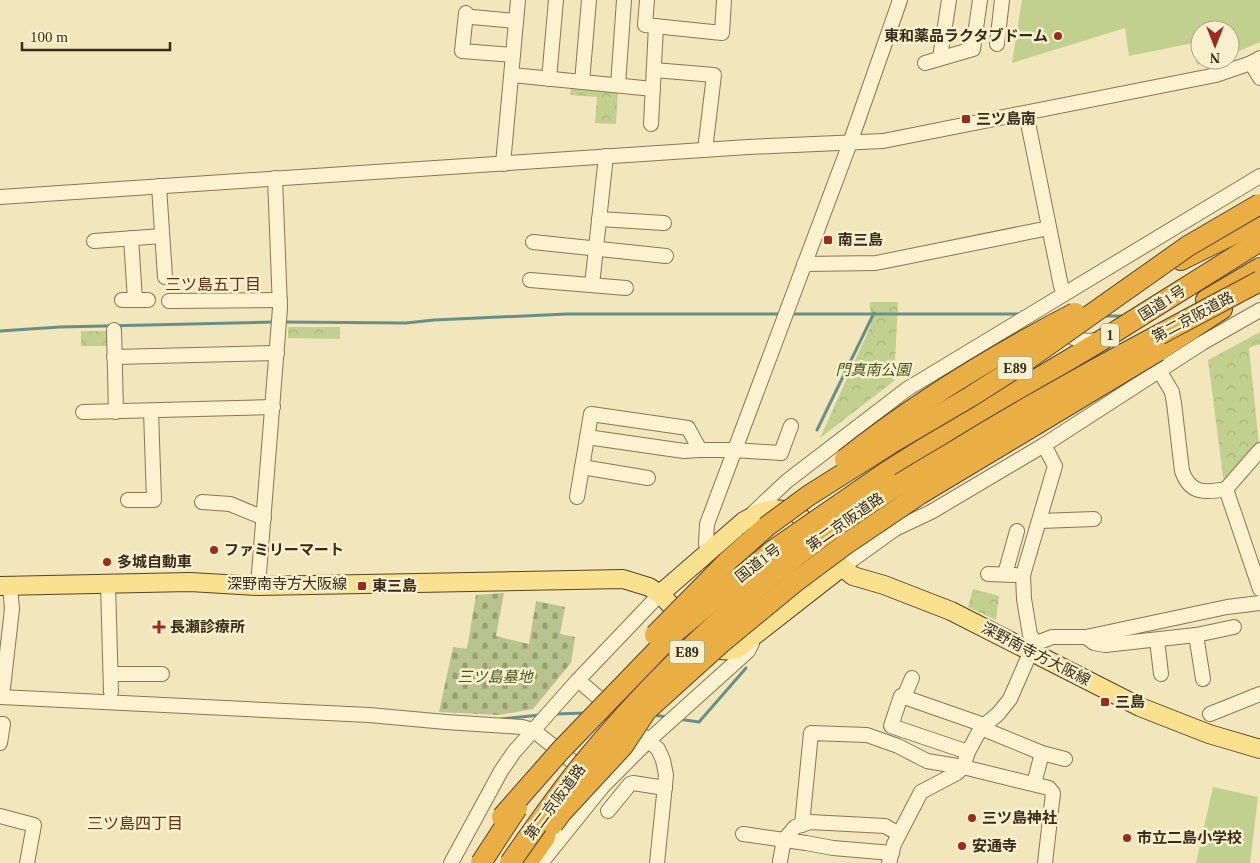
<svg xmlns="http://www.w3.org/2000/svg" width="1260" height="863" font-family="'Times New Roman','Noto Sans JP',serif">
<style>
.grass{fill:#c2d08f}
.cemetery{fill:url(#cemetery-stones)}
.park{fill:url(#park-crowns)}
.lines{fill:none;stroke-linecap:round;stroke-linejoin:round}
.stream{stroke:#67908a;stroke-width:3}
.minor-casing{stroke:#8a7654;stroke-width:16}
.major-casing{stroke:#574329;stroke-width:20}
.highway-casing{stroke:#574329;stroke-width:22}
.minor{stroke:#fcf2d0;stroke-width:14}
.major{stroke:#f9e18f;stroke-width:18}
.highway{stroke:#e9af44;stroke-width:20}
.highway-bridge-casing{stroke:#574329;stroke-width:22;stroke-linecap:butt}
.highway-bridge{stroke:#e9af44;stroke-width:20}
.poi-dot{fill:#9e2a1f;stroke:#f8efcc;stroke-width:2}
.labels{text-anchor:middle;stroke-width:5;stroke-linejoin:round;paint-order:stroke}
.shield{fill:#f8efcc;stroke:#72664f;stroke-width:1}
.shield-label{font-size:14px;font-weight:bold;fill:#382b1a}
.poi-label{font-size:15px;font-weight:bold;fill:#382b1a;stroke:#f8efcc;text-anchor:start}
.street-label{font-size:15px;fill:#382b1a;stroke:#f8efcc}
.park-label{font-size:15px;font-style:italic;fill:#43561f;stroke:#f8efcc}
.neighbourhood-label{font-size:16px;fill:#682f16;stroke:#f8efcc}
</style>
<defs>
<pattern id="cemetery-stones" width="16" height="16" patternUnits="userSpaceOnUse" patternTransform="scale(1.25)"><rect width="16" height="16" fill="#b9c390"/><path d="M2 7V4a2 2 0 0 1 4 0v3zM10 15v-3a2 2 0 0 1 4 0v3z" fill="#979f75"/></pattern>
<pattern id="park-crowns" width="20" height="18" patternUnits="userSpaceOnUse" patternTransform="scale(1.25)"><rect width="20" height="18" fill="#c2d08f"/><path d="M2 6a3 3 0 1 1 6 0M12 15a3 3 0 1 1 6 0" fill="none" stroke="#a7b37b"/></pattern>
</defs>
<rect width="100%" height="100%" fill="#f1e6bc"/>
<g class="grass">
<polygon points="1022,0 1260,0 1260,42 1230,55 1230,30 1200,30 1200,60 1213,60 1197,65 1193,43 1129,56 1125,28 1012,63"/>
<polygon points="1213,787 1258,797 1250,863 1196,863"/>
</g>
<polygon class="cemetery" points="504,593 496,636 529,644 536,601 565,607 560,634 575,637 571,663 533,709 499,715 439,712 453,647 467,649 476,595"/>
<g class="park">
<polygon points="571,87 618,90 616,124 595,123 597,97 570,95"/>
<polygon points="870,302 898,302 894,381 820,438 871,325"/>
<polygon points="288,327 340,327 340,339 288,338"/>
<rect x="81" y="331" width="29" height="15"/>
<polygon points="1260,332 1260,344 1249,348 1259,445 1224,484 1208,360"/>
<polygon points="973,589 999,596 996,620 968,607"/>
</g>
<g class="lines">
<g class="stream">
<polyline points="791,314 1020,314"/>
<polyline points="1104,316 1125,316"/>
<polyline points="282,322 406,323 434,320 567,314 783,314"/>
<polyline points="0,331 60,327 275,322"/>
<polyline points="817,430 874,313"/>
<polyline points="554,714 587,713"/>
<polyline points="653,715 667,717"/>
<polyline points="501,719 540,715"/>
<polyline points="678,719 699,722 746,668"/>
</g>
<g class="minor-casing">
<g id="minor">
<polyline points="647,0 645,25 722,33 724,0"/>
<polyline points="466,13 462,51 513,55"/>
<polyline points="472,17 516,21"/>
<polyline points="997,44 1002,0"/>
<polyline points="940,58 949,0"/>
<polyline points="925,63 973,49 980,0"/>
<polyline points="1251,63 1260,78"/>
<polyline points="654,70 714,75 705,150"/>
<polyline points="512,75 653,89"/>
<polyline points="549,79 556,0"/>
<polyline points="582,82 589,0"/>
<polyline points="618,85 624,0"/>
<polyline points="1026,113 1061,286 1064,294"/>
<polyline points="651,124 656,26"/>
<polyline points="503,164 518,0"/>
<polyline points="159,186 165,277"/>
<polyline points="0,197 748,147 883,141 1216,75 1251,63 1260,58"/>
<polyline points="599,219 664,223"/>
<polyline points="131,238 135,300"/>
<polyline points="94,241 162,236"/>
<polyline points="533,242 666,256"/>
<polyline points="804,264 876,263 1049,228"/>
<polyline points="530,280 626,288"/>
<polyline points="592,285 606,156"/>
<polyline points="122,300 148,300"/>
<polyline points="169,301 280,300"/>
<polyline points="114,330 116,412"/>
<path d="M1059,330c16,10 22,12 41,10"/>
<polyline points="114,357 277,353"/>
<path d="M1159,370l13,22 2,11 8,68c8,23 23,22 44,18"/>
<polyline points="83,412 273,407"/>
<polyline points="587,437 684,451 700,450"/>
<polyline points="1260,450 1226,489 1260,589"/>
<polyline points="582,467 648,478"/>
<polyline points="577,497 591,414 688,428 700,450 734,450 781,453 791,426"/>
<polyline points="128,500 154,500 151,411"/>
<polyline points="202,502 230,504 264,518"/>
<polyline points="752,514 787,481 907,389 1260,176"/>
<polyline points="1040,521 1094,519"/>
<polyline points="709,552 706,544 707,524 850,143 900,0"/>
<polyline points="842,567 895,529 931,512 1044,445 1202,343 1260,310"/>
<polyline points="988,574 1015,575"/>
<polyline points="1005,574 1017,531"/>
<polyline points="108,584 111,692"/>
<polyline points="258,586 280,308 275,178"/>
<polyline points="1196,635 1203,679"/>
<polyline points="1086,637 1094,643 1105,645 1196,635 1234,627"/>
<polyline points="1157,640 1161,674"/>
<polyline points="1037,643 1030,635 1024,599 1023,575 1055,466 1044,445"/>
<polyline points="111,674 162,674"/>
<polyline points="578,680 658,749 663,760 666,775 657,863"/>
<polyline points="3,688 12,609 10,586"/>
<polyline points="0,697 369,715 446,722 522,727 533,730 603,786"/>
<polyline points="904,697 912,678"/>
<polyline points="1210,714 1260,694"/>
<polyline points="0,724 3,724 0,743"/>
<polyline points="981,728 1042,753 1065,759"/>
<polyline points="968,752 891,726 901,696 984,725"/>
<polyline points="1034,784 1042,753"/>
<polyline points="608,811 630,784 633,783 665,788"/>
<polyline points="0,816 34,825 27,863"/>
<polyline points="802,825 811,733 867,735 898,746 927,761 963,767 1049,788 1053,793 1045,863"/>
<polyline points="743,834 806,843 833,848 892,853"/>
<polyline points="780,861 784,840 795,827 810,822 885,826 899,834"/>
<polyline points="451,863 501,771 514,752 578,680 660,594"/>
<polyline points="541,863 603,786 648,741 748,651 752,643"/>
<polyline points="889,863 894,844 921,792 957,773 963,767 968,752 981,728 998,714 1010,699 1031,651 1037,643 1052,637 1086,637 1227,607 1260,603"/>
</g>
</g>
<g class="major-casing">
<g id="major">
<polyline points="834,558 842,567 853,576 884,585 951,611 1140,707 1209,734 1260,749"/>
<polyline points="0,586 190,582 258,586 623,579 649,587 660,594 686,621"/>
<polyline points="660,594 744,521 761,512 774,509 793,511 798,514 816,536"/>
<path d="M706,642c9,9 19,10 31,7l105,-82"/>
</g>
</g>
<g class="highway-casing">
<g id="highway">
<polyline points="1181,260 1260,221"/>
<polyline points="1206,300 1260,268"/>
<polyline points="1158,351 1222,309"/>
<polyline points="885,473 967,421 1102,340 1260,241"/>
<polyline points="727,562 766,527"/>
<polyline points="527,863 545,837"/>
</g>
</g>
<use href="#minor" class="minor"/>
<use href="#major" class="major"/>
<use href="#highway" class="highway"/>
<g class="highway-bridge-casing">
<g id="highway-bridge">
<path d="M845,459c72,-57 149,-104 230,-146"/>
<polyline points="766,527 808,496 890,444 970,397 1014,369 1188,246 1260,204"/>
<polyline points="655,635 727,562"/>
<polyline points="648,709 721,643 795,582 846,544 920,494 1158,351"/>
<polyline points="502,817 560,751 674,633 772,551 885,473"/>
<polyline points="553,824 561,813 623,746 654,699"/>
<polyline points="481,863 517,808"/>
<path d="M510,863c23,-33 46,-66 71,-97 75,-92 165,-175 261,-244 34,-24 70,-46 106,-67 101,-63 207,-118 312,-174"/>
</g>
</g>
<use href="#highway-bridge" class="highway-bridge"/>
</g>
<g class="poi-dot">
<circle cx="1058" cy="36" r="5"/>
<rect x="961" y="114" width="10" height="10" rx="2.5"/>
<rect x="823" y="235" width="10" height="10" rx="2.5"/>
<circle cx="214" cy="550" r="5"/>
<circle cx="107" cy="562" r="5"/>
<rect x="357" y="581" width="10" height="10" rx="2.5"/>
<path d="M156.5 619.5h5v5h5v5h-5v5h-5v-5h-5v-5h5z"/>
<rect x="1100" y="697" width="10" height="10" rx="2.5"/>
<circle cx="972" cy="818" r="5"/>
<circle cx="1127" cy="838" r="5"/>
<circle cx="962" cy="846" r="5"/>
</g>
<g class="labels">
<g class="shield">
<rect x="1101" y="323.5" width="18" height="23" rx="4"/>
<rect x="997.5" y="356.5" width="35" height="23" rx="4"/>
<rect x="669.5" y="640.5" width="35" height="23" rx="4"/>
</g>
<g class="shield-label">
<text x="1110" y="340">1</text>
<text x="1015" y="373">E89</text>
<text x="687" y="657">E89</text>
</g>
<g class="poi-label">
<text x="1048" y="41" text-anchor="end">東和薬品ラクタブドーム</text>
<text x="976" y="124">三ツ島南</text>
<text x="838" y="245">南三島</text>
<text x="224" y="555">ファミリーマート</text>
<text x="117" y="567">多城自動車</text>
<text x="372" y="591">東三島</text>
<text x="170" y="632">長瀬診療所</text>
<text x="1115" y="707">三島</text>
<text x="982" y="823">三ツ島神社</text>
<text x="1137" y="843">市立二島小学校</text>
<text x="972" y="851">安通寺</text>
</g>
<g class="street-label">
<text transform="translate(1162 303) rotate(-32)" y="5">国道1号</text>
<text transform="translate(1193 317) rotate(-28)" y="5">第二京阪道路</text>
<text transform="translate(845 522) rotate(-35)" y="5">第二京阪道路</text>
<text transform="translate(758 563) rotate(-38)" y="5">国道1号</text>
<text x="287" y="589">深野南寺方大阪線</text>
<text transform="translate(1036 654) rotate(27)" y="5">深野南寺方大阪線</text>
<text transform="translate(555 802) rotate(-53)" y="5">第二京阪道路</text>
</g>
<g class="park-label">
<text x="873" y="375">門真南公園</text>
<text x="495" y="682">三ツ島墓地</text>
</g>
<g class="neighbourhood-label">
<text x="213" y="290">三ツ島五丁目</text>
<text x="135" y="829">三ツ島四丁目</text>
</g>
</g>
<g transform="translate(1215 45) rotate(180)"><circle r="24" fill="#f8efcc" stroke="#aba185"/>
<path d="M0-4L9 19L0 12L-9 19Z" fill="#9e2a1f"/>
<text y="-8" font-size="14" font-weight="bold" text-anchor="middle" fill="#382b1a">N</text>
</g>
<path d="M22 42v8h148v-8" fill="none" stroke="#382b1a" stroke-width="2.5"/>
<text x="30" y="42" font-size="15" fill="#382b1a" stroke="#f8efcc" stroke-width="4" paint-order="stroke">100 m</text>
</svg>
